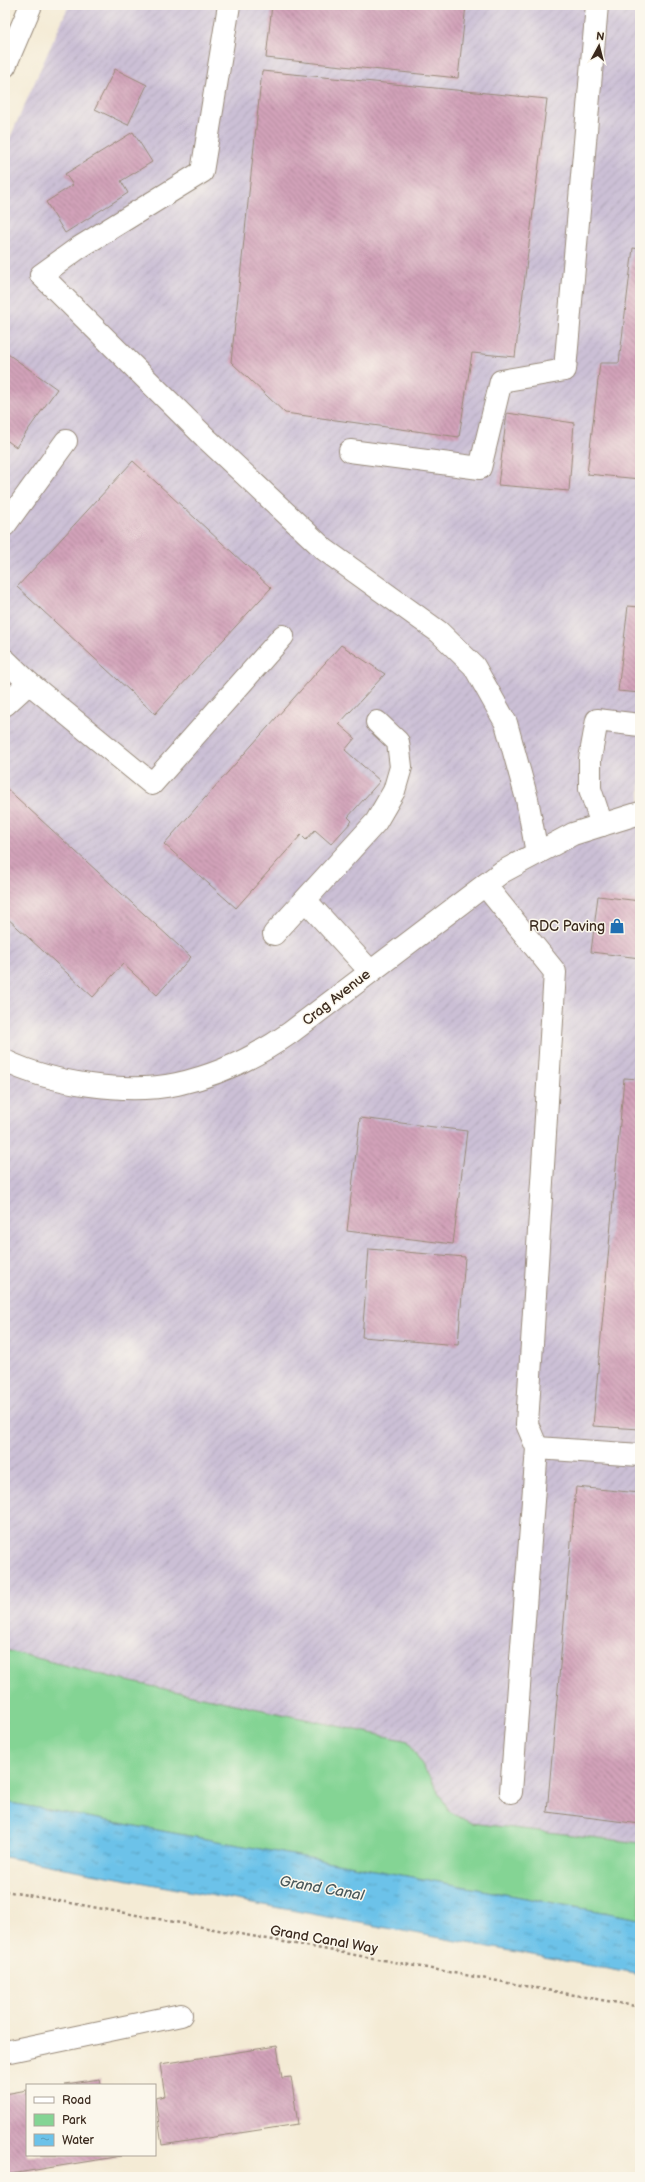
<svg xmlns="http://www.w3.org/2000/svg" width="645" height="2182" font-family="'Balsamiq Sans',sans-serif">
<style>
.industrial{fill:url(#industrial-furrows)}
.green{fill:#84d494;stroke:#607f59}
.water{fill:url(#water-ripples);stroke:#547684}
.building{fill:url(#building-back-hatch)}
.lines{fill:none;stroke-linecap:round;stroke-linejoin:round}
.minor-casing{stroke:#988a7a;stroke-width:24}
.path{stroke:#988a7a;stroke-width:2.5;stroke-dasharray:3 3;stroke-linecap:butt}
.minor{stroke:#fff;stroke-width:22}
.labels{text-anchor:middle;stroke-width:3;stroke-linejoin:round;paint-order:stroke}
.poi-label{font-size:14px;fill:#3b2a1e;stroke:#fbf7ec;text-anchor:end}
.street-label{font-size:14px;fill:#3b2a1e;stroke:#fbf7ec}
.water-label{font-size:15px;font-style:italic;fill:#4a585b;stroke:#fbf7ec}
</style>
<defs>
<pattern id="industrial-furrows" width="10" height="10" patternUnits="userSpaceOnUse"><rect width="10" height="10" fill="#cbbfd5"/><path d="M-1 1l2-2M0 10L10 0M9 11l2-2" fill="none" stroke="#afa4b6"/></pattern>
<pattern id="water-ripples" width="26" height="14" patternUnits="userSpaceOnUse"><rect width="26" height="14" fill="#6cc2e9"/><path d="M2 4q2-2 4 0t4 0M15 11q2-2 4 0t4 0" fill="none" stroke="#5a9ebc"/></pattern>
<pattern id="building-back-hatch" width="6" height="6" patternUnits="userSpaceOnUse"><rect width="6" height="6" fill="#d2a2b9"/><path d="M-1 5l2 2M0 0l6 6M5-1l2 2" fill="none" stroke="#ac8496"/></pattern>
</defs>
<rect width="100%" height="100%" fill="#fbf7ec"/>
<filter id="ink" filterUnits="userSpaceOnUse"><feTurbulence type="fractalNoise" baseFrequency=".025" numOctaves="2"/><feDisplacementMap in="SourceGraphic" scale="8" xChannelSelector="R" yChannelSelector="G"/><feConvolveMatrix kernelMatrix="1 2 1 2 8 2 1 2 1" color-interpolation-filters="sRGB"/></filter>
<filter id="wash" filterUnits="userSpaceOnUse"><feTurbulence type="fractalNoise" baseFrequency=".012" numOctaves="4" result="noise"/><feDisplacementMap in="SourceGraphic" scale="16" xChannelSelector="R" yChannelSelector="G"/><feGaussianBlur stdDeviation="0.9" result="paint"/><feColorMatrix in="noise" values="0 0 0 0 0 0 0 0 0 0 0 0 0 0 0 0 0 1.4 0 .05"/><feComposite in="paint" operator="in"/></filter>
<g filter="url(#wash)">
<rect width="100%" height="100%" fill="#f4ebd5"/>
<polygon class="industrial" points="69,5 640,5 640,1843 471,1823 450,1812 408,1741 127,1681 5,1650 5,149"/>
<polygon class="green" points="5,1650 127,1681 408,1741 450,1812 471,1823 640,1843 640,1919 5,1802"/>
<polygon class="water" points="5,1802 640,1919 640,1975 5,1857"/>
<g id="blocks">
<g class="building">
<polygon points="272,5 466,5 458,78 266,58"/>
<polygon points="115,69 147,85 128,125 95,109"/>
<polygon points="262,71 547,99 515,357 472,353 459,437 285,413 231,362"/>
<polygon points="133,132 152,162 121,181 128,193 65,233 46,202 73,185 65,174"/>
<polygon points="633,248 640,249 640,479 587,474 600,363 619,363"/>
<polygon points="5,352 57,389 16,447 5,439"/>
<polygon points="507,413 574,423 569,491 498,485"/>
<polygon points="133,461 271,588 155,714 17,587"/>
<polygon points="628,606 640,607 640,693 618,691"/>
<polygon points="341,645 385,674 339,724 355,738 345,750 380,781 348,817 352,821 331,844 315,830 306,840 301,835 236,908 164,844"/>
<polygon points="5,787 191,957 157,995 123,964 93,997 5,916"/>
<polygon points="598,896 640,901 640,958 591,952"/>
<polygon points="624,1078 640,1079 640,1429 593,1426"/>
<polygon points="360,1118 467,1131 453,1244 347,1231"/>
<polygon points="369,1249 465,1257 458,1345 362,1337"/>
<polygon points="576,1487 640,1493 640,1824 547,1812"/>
<polygon points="277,2046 282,2078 291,2077 298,2124 162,2145 155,2098 165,2096 160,2064"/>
<polygon points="100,2079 101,2085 65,2085 65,2084"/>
<polygon points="27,2090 27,2155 121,2156 5,2175 5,2094"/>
</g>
</g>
</g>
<g filter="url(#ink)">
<use href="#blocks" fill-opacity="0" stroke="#988a7a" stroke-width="1"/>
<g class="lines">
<g class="minor-casing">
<g id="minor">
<polyline points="229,5 202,172 77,249 41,275 209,441 325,550 439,632 474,666 506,723 527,799 537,853"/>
<polyline points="5,66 31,5"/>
<polyline points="350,451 480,468 501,381 565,370 597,5"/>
<polyline points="5,525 66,441"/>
<polyline points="5,660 29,683 5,705"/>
<polyline points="29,683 152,784 283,636"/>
<polyline points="602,825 590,789 590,759 597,720 640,725"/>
<polyline points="485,885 555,972 527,1424 537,1448 511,1792"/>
<polyline points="306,901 370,971"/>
<polyline points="274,934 376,822 394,791 401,767 398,742 377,722"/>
<path d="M5,1061c46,22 121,34 172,23 41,-9 79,-27 113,-51l212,-161 71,-38 67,-21"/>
<polyline points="537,1448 640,1455"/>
<polyline points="5,2052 181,2015"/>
</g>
</g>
<polyline class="path" points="5,1891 640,2007"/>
<use href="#minor" class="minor"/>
</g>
</g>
<defs>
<g id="shop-bare" transform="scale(1.2)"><path d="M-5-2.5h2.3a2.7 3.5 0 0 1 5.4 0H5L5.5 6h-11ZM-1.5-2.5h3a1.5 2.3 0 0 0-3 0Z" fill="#1f6fb2" stroke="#fbf7ec" stroke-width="2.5" paint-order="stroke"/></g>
</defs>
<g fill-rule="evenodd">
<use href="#shop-bare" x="617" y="926"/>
</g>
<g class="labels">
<g class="poi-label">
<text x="605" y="931">RDC Paving</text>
</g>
<g class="street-label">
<text transform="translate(336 997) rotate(-38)" y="5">Crag Avenue</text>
<text transform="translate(324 1939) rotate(10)" y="5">Grand Canal Way</text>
</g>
<g class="water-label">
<text transform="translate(322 1888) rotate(10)" y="5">Grand Canal</text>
</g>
</g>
<rect width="645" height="2182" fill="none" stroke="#fbf7ec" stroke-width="20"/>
<rect x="26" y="2084" width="130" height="72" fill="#fbf7ec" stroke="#aea59a"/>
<rect x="34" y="2097" width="20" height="6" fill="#ffffff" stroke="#aea59a"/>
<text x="62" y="2104" font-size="12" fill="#3b2a1e">Road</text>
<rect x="34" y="2114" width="20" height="12" fill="#84d494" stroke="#aea59a"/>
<text x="62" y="2124" font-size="12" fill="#3b2a1e">Park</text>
<rect x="34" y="2134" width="20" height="12" fill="url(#water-ripples)" stroke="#aea59a"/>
<text x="62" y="2144" font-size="12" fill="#3b2a1e">Water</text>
<g transform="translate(599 46) rotate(7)" stroke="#fbf7ec" stroke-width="3" paint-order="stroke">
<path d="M0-3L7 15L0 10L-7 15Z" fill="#3b2a1e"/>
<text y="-6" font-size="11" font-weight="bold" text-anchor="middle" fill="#3b2a1e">N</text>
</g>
</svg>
